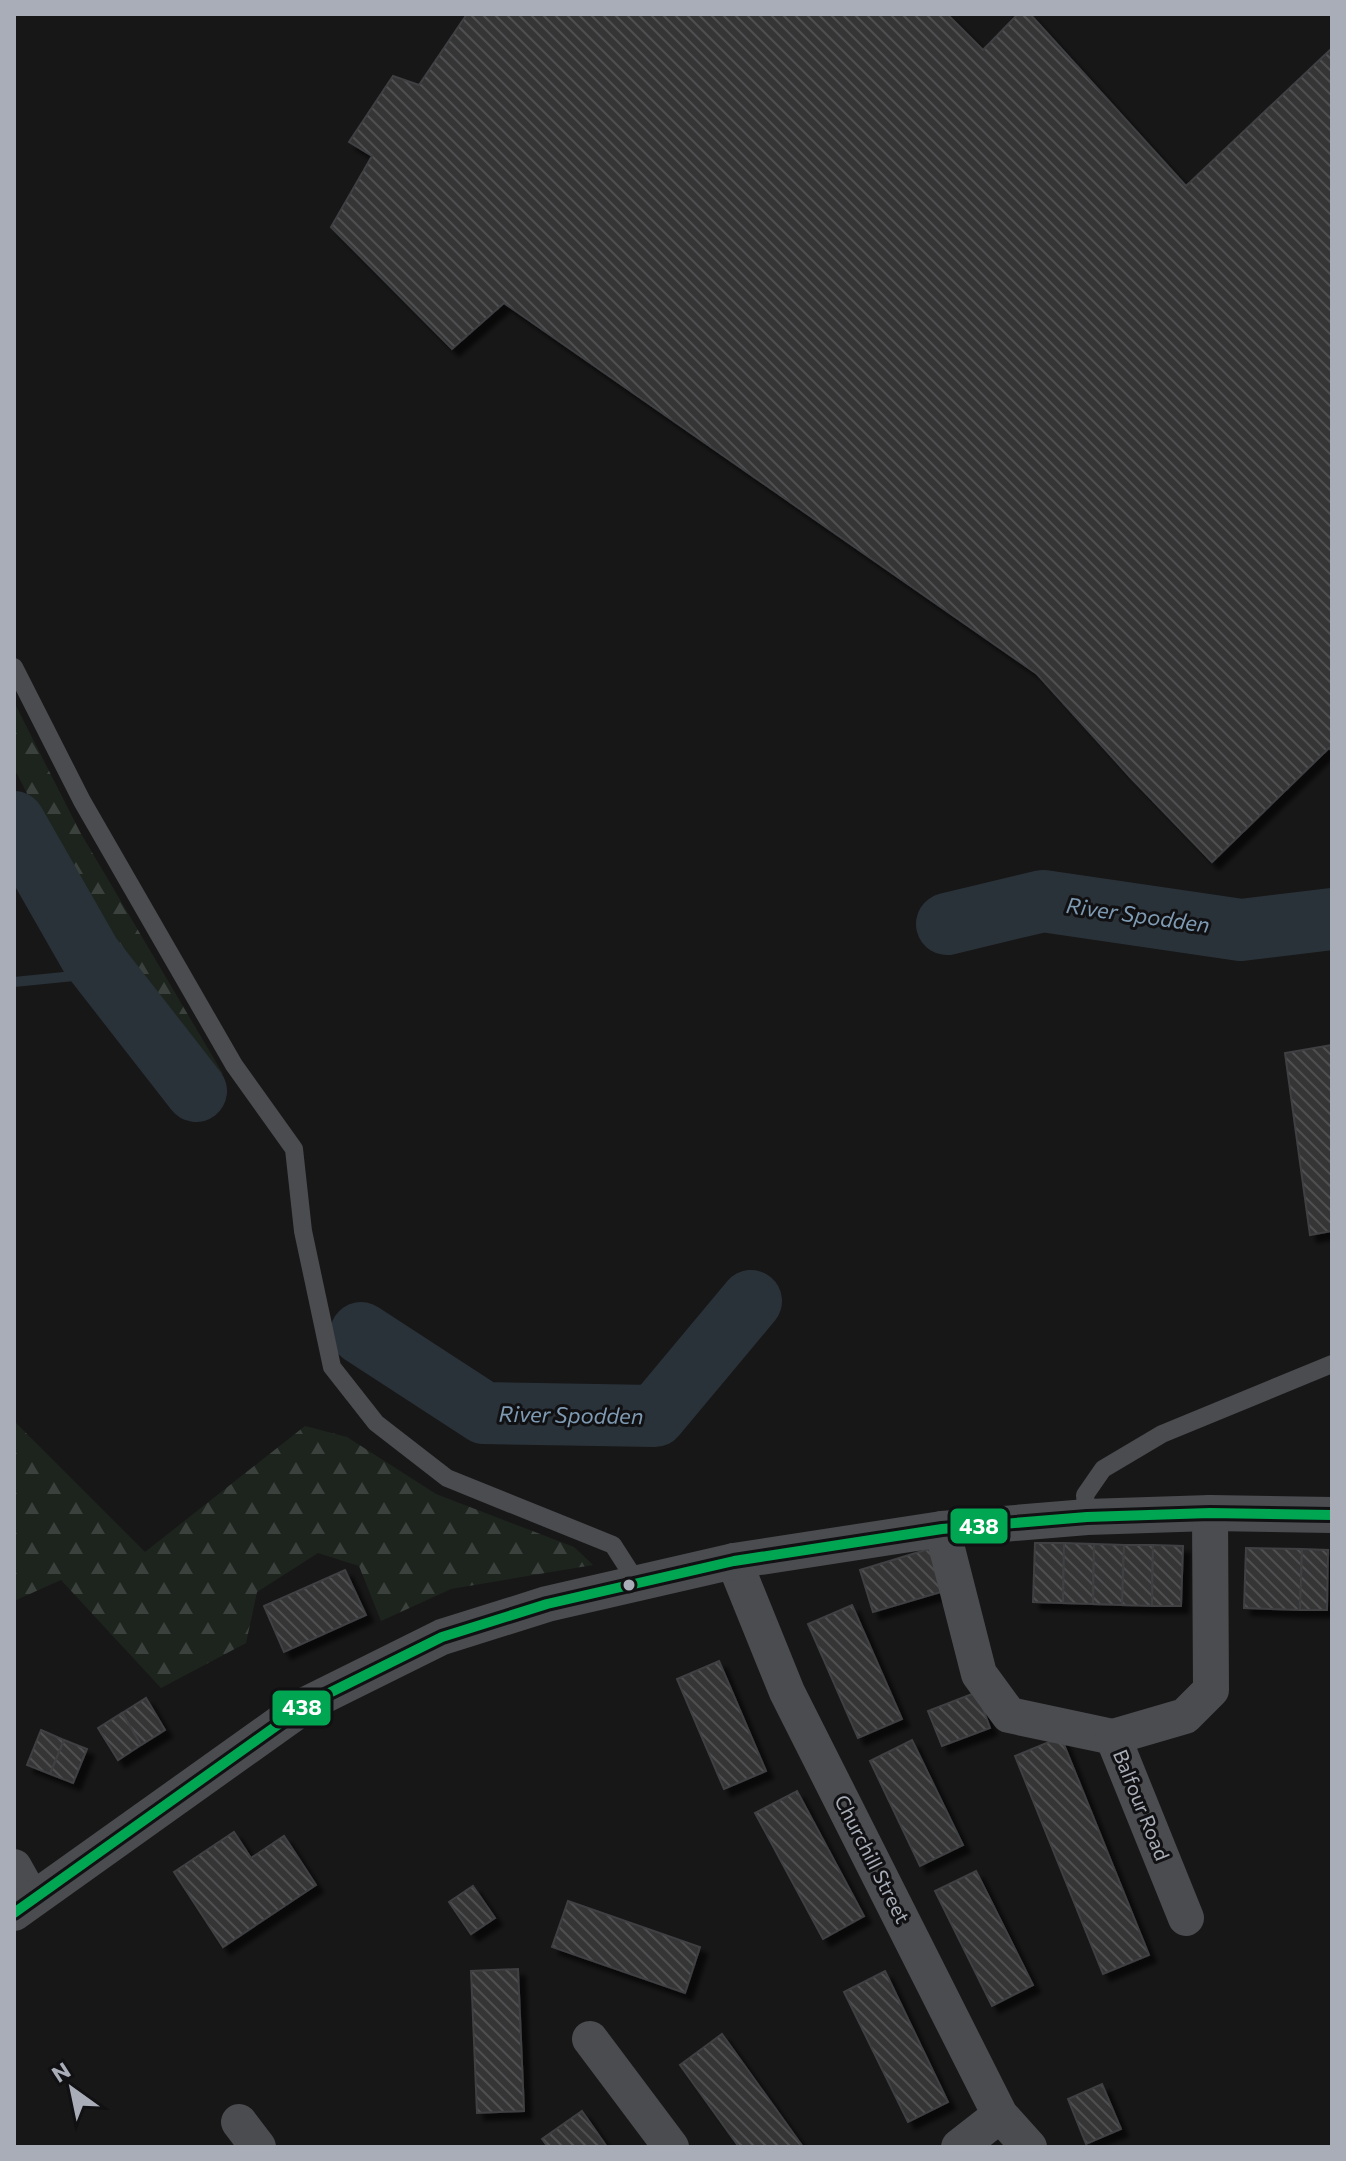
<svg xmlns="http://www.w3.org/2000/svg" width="1346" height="2161" font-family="Commissioner,sans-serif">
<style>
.forest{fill:url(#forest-firs)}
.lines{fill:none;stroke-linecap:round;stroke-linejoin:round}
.stream{stroke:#2a3239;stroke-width:10}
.river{stroke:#2a3239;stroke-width:62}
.building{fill:url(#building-back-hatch);stroke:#3f4043;stroke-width:2;filter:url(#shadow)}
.service{stroke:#4b4c50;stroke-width:18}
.minor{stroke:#4b4c50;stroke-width:36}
.bus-1-casing{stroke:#111113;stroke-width:16}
.bus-1{stroke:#00a651;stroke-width:10}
.bus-dot{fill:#a8adb8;stroke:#111113;stroke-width:3}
.labels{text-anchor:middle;stroke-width:6;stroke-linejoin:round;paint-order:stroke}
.street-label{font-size:20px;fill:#a8adb8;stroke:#111113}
.water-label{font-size:22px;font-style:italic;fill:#7f9bb3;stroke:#111113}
.line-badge{stroke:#111113;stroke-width:3}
.badge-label{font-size:22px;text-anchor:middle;font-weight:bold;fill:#fff}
</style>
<defs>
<pattern id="forest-firs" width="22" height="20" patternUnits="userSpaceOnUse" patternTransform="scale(2)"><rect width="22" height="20" fill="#1d241e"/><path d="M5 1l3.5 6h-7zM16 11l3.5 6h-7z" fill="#3b413d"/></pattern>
<pattern id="building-back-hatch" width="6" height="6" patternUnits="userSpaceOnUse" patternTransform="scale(2)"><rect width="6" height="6" fill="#353536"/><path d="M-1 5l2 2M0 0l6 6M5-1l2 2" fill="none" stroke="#4f5051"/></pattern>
<filter id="shadow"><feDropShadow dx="7" dy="7" stdDeviation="2" flood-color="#0009"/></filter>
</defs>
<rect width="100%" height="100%" fill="#171717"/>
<g class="forest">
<polygon points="14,702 80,832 223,1074 203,1087 107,949 14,768"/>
<polygon points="14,1421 145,1552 305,1426 347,1437 436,1494 574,1547 593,1565 451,1589 381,1621 359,1566 318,1553 257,1592 246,1643 161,1688 61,1580 14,1601"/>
</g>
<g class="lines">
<polyline class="stream" points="14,982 104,973"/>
<g class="river">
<polyline points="14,822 90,955 196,1091"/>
<polyline points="947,924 1043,901 1241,930 1332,919"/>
<polyline points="361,1333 484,1413 655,1416 751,1301"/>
</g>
</g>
<g class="building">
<polygon points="467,14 947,14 983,50 1018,14 1030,14 1186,186 1332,48 1332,751 1329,748 1212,862 1131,778 1037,674 504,303 452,349 331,227 372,156 349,142 393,76 419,85"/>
<polygon points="1332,1045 1332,1231 1310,1235 1285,1053"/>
<polygon points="1035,1543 1064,1543 1063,1603 1033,1602"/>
<polygon points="1064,1543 1094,1544 1093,1604 1063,1603"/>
<polygon points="1094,1544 1124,1545 1122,1605 1093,1604"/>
<polygon points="1124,1545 1153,1545 1152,1606 1122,1605"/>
<polygon points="1153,1545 1183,1546 1181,1606 1152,1606"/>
<polygon points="932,1548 944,1591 873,1612 860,1570"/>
<polygon points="1246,1548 1302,1549 1300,1610 1244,1608"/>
<polygon points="1302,1549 1328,1550 1327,1610 1300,1610"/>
<polygon points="345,1570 366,1615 284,1652 264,1606"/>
<polygon points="852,1605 902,1719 858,1738 808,1624"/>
<polygon points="719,1661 766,1771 724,1789 677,1679"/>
<polygon points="977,1692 990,1728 942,1746 928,1711"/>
<polygon points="146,1698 165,1730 141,1745 122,1713"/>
<polygon points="122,1713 141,1745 118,1760 98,1728"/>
<polygon points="41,1730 64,1740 50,1774 27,1765"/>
<polygon points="1061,1737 1149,1955 1103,1974 1015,1756"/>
<polygon points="64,1740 87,1749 73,1783 50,1774"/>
<polygon points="912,1740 963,1845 920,1866 870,1761"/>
<polygon points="797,1791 864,1916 823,1939 755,1813"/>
<polygon points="234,1832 251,1858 284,1836 316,1885 223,1947 174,1872"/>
<polygon points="976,1871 1033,1985 992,2006 935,1891"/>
<polygon points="473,1886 495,1918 471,1934 449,1902"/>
<polygon points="568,1901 700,1947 685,1993 552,1947"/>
<polygon points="518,1969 524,2111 477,2113 471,1971"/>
<polygon points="885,1971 948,2102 908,2122 844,1992"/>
<polygon points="722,2034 803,2147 739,2147 680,2065"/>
<polygon points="1102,2084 1121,2129 1086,2144 1068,2099"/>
<polygon points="582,2111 607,2147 548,2147 542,2139"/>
</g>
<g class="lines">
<g class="service">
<polyline points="14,667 82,801 234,1065 294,1149 303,1231 332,1367 376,1423 447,1478 613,1545 638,1584"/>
<polyline points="1087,1517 1085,1495 1103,1469 1162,1434 1332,1364"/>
</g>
<g class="minor">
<polyline points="942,1529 979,1674 1009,1715 1113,1737"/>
<polyline points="734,1561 787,1692 1000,2115 1029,2147"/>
<polyline points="14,1867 32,1899"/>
<polyline points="14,1913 307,1704 442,1637 547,1604 734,1561 942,1529 1087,1517 1210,1513 1332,1515"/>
<polyline points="1186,1918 1113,1737 1185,1716 1211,1690 1210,1513"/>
<polyline points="590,2039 671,2147"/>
<polyline points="239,2122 258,2147"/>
<polyline points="959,2147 1000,2115"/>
</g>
<g class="bus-1-casing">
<polyline id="bus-1" points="14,1913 307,1704 442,1637 547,1604 734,1561 942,1529 1087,1517 1210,1513 1332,1515"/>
</g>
<use href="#bus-1" class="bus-1"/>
</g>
<circle class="bus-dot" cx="629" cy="1585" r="7"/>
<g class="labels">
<g class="street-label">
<text transform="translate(1141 1805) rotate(68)" y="7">Balfour Road</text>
<text transform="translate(872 1859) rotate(63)" y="7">Churchill Street</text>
</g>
<g class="water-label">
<text transform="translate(1138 915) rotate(8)" y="8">River Spodden</text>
<text transform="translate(571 1415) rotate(1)" y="8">River Spodden</text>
</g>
</g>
<g class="line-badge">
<rect x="949" y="1507" width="60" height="38" rx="8" fill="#00a651"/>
<rect x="271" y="1689" width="61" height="38" rx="8" fill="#00a651"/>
</g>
<g class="badge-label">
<text x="979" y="1534">438</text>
<text x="302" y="1715">438</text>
</g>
<rect width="1346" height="2161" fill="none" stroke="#a8adb8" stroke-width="32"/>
<g transform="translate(72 2089) rotate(327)" stroke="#111113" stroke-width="6" paint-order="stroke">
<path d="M0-6L14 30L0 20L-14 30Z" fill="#a8adb8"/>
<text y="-12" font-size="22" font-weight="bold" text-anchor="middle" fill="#a8adb8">N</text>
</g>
</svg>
